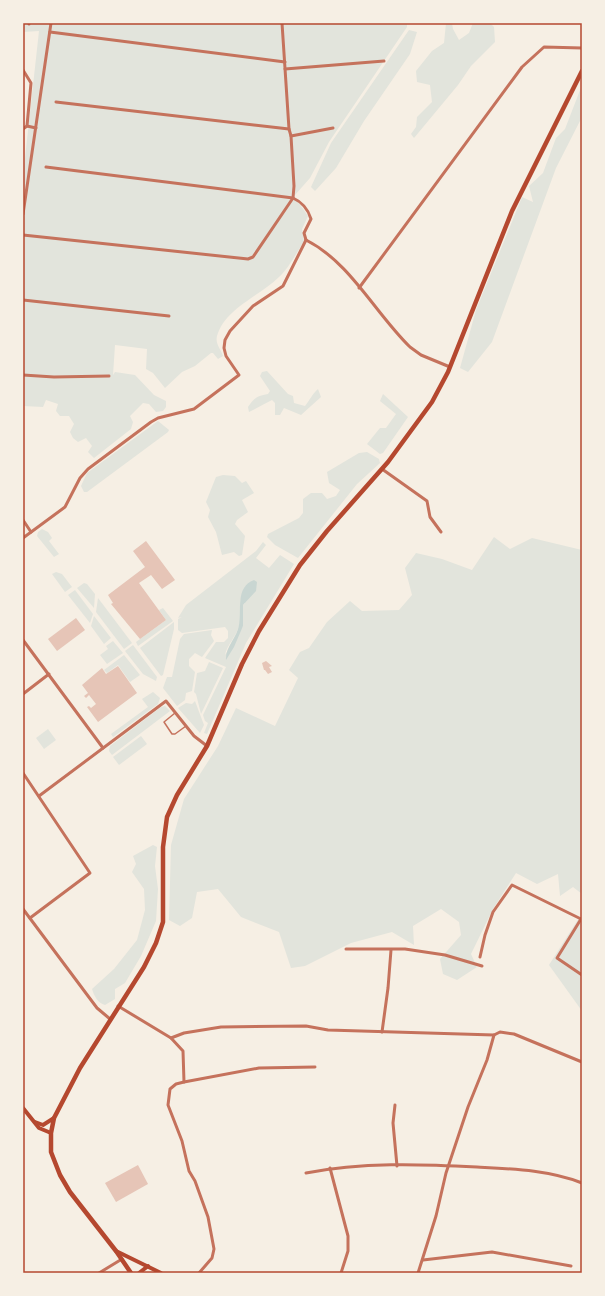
<svg xmlns="http://www.w3.org/2000/svg" width="605" height="1296" font-family="'Fira Sans Condensed',sans-serif">
<style>
.green{fill:#e2e4dc;fill-rule:evenodd}
.water{fill:#c9d6d2}
.building{fill:#e6c5b7}
.lines{fill:none;stroke-linecap:round;stroke-linejoin:round}
.service{stroke:#c5725c;stroke-width:1.5}
.minor{stroke:#c5725c;stroke-width:3}
.secondary{stroke:#b5482f;stroke-width:4}
.primary{stroke:#b5482f;stroke-width:4.5}
.neatline{fill:none;stroke:#b5482f;stroke-width:1.5}
</style>
<rect width="100%" height="100%" fill="#f6efe4"/>
<g class="green">
<path d="M23,23h384v4l-78,115 -19,36 -15,17 -1,4 5,4 9,13 -6,13 2,13c-8,11 -15,26 -25,35 -19,19 -54,31 -62,59 -2,8 4,13 6,20l-5,3 -5,-6h-2l-16,13 -13,6 -17,16 -12,-15 -7,-4 1,-20 -32,-4 -2,30 2,-3 20,3 19,20 12,6v6l-3,4 -7,1 -7,-8 -6,-1 -13,13 3,6 -2,7 -37,29 -6,-6 4,-6 -6,-8 -8,4 -5,-4 -3,-6 4,-8 -5,-8h-9l-4,-5 2,-7 -12,-4 -3,7 -20,-1v-230l16,-145 -16,1z"/>
<polygon points="446,23 452,23 453,29 459,40 469,33 473,23 490,23 494,27 495,42 471,66 458,85 414,138 411,134 416,127 417,117 432,102 430,85 417,82 416,71 432,51 444,43"/>
<polygon points="409,30 417,32 410,54 364,121 336,168 315,191 311,187 331,143"/>
<polygon points="582,85 582,117 556,168 492,342 468,372 460,368 476,310 522,197 533,202 529,186 543,173 556,138 565,129"/>
<path d="M267,371l21,23 5,2 1,7 11,3c5,-6 7,-12 13,-17l3,8 -20,18 -17,-7 -4,7h-5v-12l-3,-3c-8,4 -15,8 -23,12l-1,-5c6,-9 9,-11 20,-13l2,-3 -10,-15 2,-4z"/>
<polygon points="383,394 408,417 383,453 380,454 367,444 380,428 386,428 396,414 380,401"/>
<polygon points="158,421 169,430 168,432 87,492 84,492 81,486 87,473"/>
<polygon points="367,452 379,459 380,463 357,484 298,558 275,545 267,537 268,534 299,518 303,513 303,499 311,493 322,493 327,499 336,496 340,490 329,483 327,472 359,453"/>
<polygon points="223,475 235,476 242,483 246,481 254,493 242,500 248,512 237,520 235,524 245,536 242,555 239,556 234,552 222,555 216,532 208,517 210,510 206,502 216,477"/>
<polygon points="42,529 48,532 52,538 49,541 59,554 54,557 37,536 38,532"/>
<polygon points="494,537 510,549 532,538 582,550 582,894 573,887 560,896 558,874 537,884 516,873 493,909 471,954 477,967 457,980 443,974 440,959 461,935 459,922 441,909 413,926 414,945 392,932 351,943 305,966 291,968 279,932 241,917 218,889 197,892 192,918 180,926 169,920 171,845 184,799 218,746 236,708 275,726 298,678 289,670 300,652 309,648 327,622 350,601 362,611 399,610 412,595 405,568 416,553 442,559 472,570"/>
<path d="M263,542l3,3 -10,13 13,10 11,-13 14,9 -48,79 -39,91 -3,-1 4,-10 -3,-2 -2,-6 23,-48 -21,-9 11,-16h8l4,-4v-7l-3,-4 -43,6 -4,-3v-11l4,-2 -4,1 8,-13 70,-54zM246,586l-1,17 -2,2v21l-18,29c2,-10 11,-18 14,-29 4,-14 -3,-23 7,-40z"/>
<polygon points="56,572 62,574 72,587 65,592 52,574"/>
<polygon points="84,583 87,584 95,594 94,608 77,588"/>
<polygon points="75,590 93,614 90,623 68,595"/>
<polygon points="98,598 132,643 124,649 96,612"/>
<polygon points="163,608 173,621 138,646 136,642 166,620 159,610"/>
<polygon points="94,616 111,638 104,644 91,626"/>
<polygon points="174,622 174,629 163,675 161,676 140,648"/>
<polygon points="212,630 211,635 214,641 202,657 195,653 189,659 189,666 195,672 192,691 186,693 185,700 177,706 163,688 167,677 172,677 180,639 184,634"/>
<polygon points="113,641 123,653 107,664 100,655 108,649 106,646"/>
<polygon points="133,645 157,677 156,681 143,674 125,651"/>
<polygon points="124,655 140,675 130,682 118,665 107,673 104,670"/>
<polygon points="209,662 223,668 201,714 196,694 194,692 197,673 205,671"/>
<polygon points="153,692 160,698 158,704 113,737 111,734 148,707 142,699"/>
<polygon points="195,701 204,725 200,733 178,708 186,703 192,704"/>
<polygon points="165,706 170,711 112,755 109,751 110,746 161,707"/>
<polygon points="48,729 56,740 44,749 36,738"/>
<polygon points="141,736 147,744 119,765 113,757"/>
<path d="M153,845l4,2 -2,19 3,23 -2,32 -15,35 -16,27 -10,6v10l-10,6c-7,-2 -11,-9 -13,-16l22,-20 23,-29 8,-30 -1,-21 -12,-17 4,-8 -3,-8z"/>
<polygon points="579,918 582,920 582,1011 549,965"/>
</g>
<path class="water" d="M254,580l3,2 -1,9 -13,14v21l-9,21 -8,13c-1,-13 11,-22 13,-35 3,-15 -4,-38 15,-45z"/>
<g class="building">
<polygon points="146,541 175,580 162,589 151,575 139,583 166,620 140,639 111,604 113,603 108,595 145,567 133,551"/>
<polygon points="76,618 85,630 57,651 48,639"/>
<polygon points="266,661 272,666 269,667 272,672 268,674 265,670 264,670 262,663"/>
<polygon points="118,666 137,693 98,722 87,707 89,706 91,708 96,704 89,695 86,698 84,696 88,693 82,685 102,668 106,674"/>
<polygon points="138,1165 148,1184 116,1202 105,1183"/>
</g>
<g class="lines">
<polyline class="service" points="175,713 164,722 172,734 175,734 186,726"/>
<g class="minor">
<polyline points="29,23 29,24"/>
<polyline points="50,32 285,62"/>
<polyline points="285,69 384,61"/>
<polyline points="23,70 31,83 27,126"/>
<polyline points="56,102 289,129"/>
<polyline points="23,129 27,126 36,128"/>
<polyline points="291,136 333,128"/>
<path d="M46,167l247,31c9,4 15,11 18,21l-7,14 2,7"/>
<polyline points="23,214 51,23"/>
<polyline points="23,235 248,259 253,257 293,198 294,186 291,136 289,129 282,23"/>
<path d="M306,240c44,22 69,73 104,107l11,8 29,12"/>
<polyline points="359,288 522,67 544,47 582,48"/>
<polyline points="23,300 169,316"/>
<polyline points="23,375 54,377 109,376"/>
<polyline points="382,469 427,501 430,517 441,532"/>
<polyline points="23,520 31,532"/>
<polyline points="23,538 65,507 80,478 88,469 151,422 158,418 194,409 239,375 226,356 224,348 225,340 230,331 253,306 283,286 306,240"/>
<polyline points="23,640 103,748"/>
<polyline points="23,694 49,674"/>
<polyline points="23,773 90,873 30,918"/>
<polyline points="39,796 166,701 194,736 207,746"/>
<polyline points="23,909 97,1008 110,1019"/>
<polyline points="582,920 581,919 557,958 582,975"/>
<polyline points="346,949 405,949 445,955 482,966"/>
<polyline points="480,957 485,935 493,912 512,885 581,919"/>
<polyline points="118,1006 171,1038 183,1051 184,1082 259,1068 315,1067"/>
<polyline points="382,1032 388,988 391,950"/>
<polyline points="171,1038 184,1033 221,1027 306,1026 328,1030 494,1035 500,1032 514,1034 582,1062"/>
<polyline points="184,1082 176,1084 170,1089 168,1105 182,1141 189,1171 195,1181 208,1217 214,1249 212,1258 199,1273"/>
<polyline points="395,1105 393,1123 397,1166"/>
<polyline points="330,1168 348,1236 348,1251 341,1273"/>
<path d="M306,1173c56,-11 114,-9 171,-6 36,2 71,3 105,16"/>
<polyline points="423,1260 492,1252 571,1266"/>
<polyline points="99,1273 122,1259"/>
<polyline points="418,1273 436,1216 446,1173 468,1107 487,1060 494,1035"/>
</g>
<g class="secondary">
<polyline points="23,1108 39,1128 51,1133"/>
<polyline points="35,1122 43,1125 54,1118"/>
<polyline points="116,1251 161,1273"/>
<polyline points="139,1273 148,1266"/>
</g>
<polyline class="primary" points="131,1273 116,1251 70,1192 60,1175 51,1152 51,1133 54,1118 80,1068 144,967 156,943 163,922 163,847 167,817 177,795 207,746 242,664 259,631 300,565 327,531 388,462 432,402 448,372 512,211 582,71"/>
</g>
<rect width="605" height="1296" fill="none" stroke="#f6efe4" stroke-width="48"/>
<rect x="24" y="24" width="557" height="1248" class="neatline"/>
</svg>
